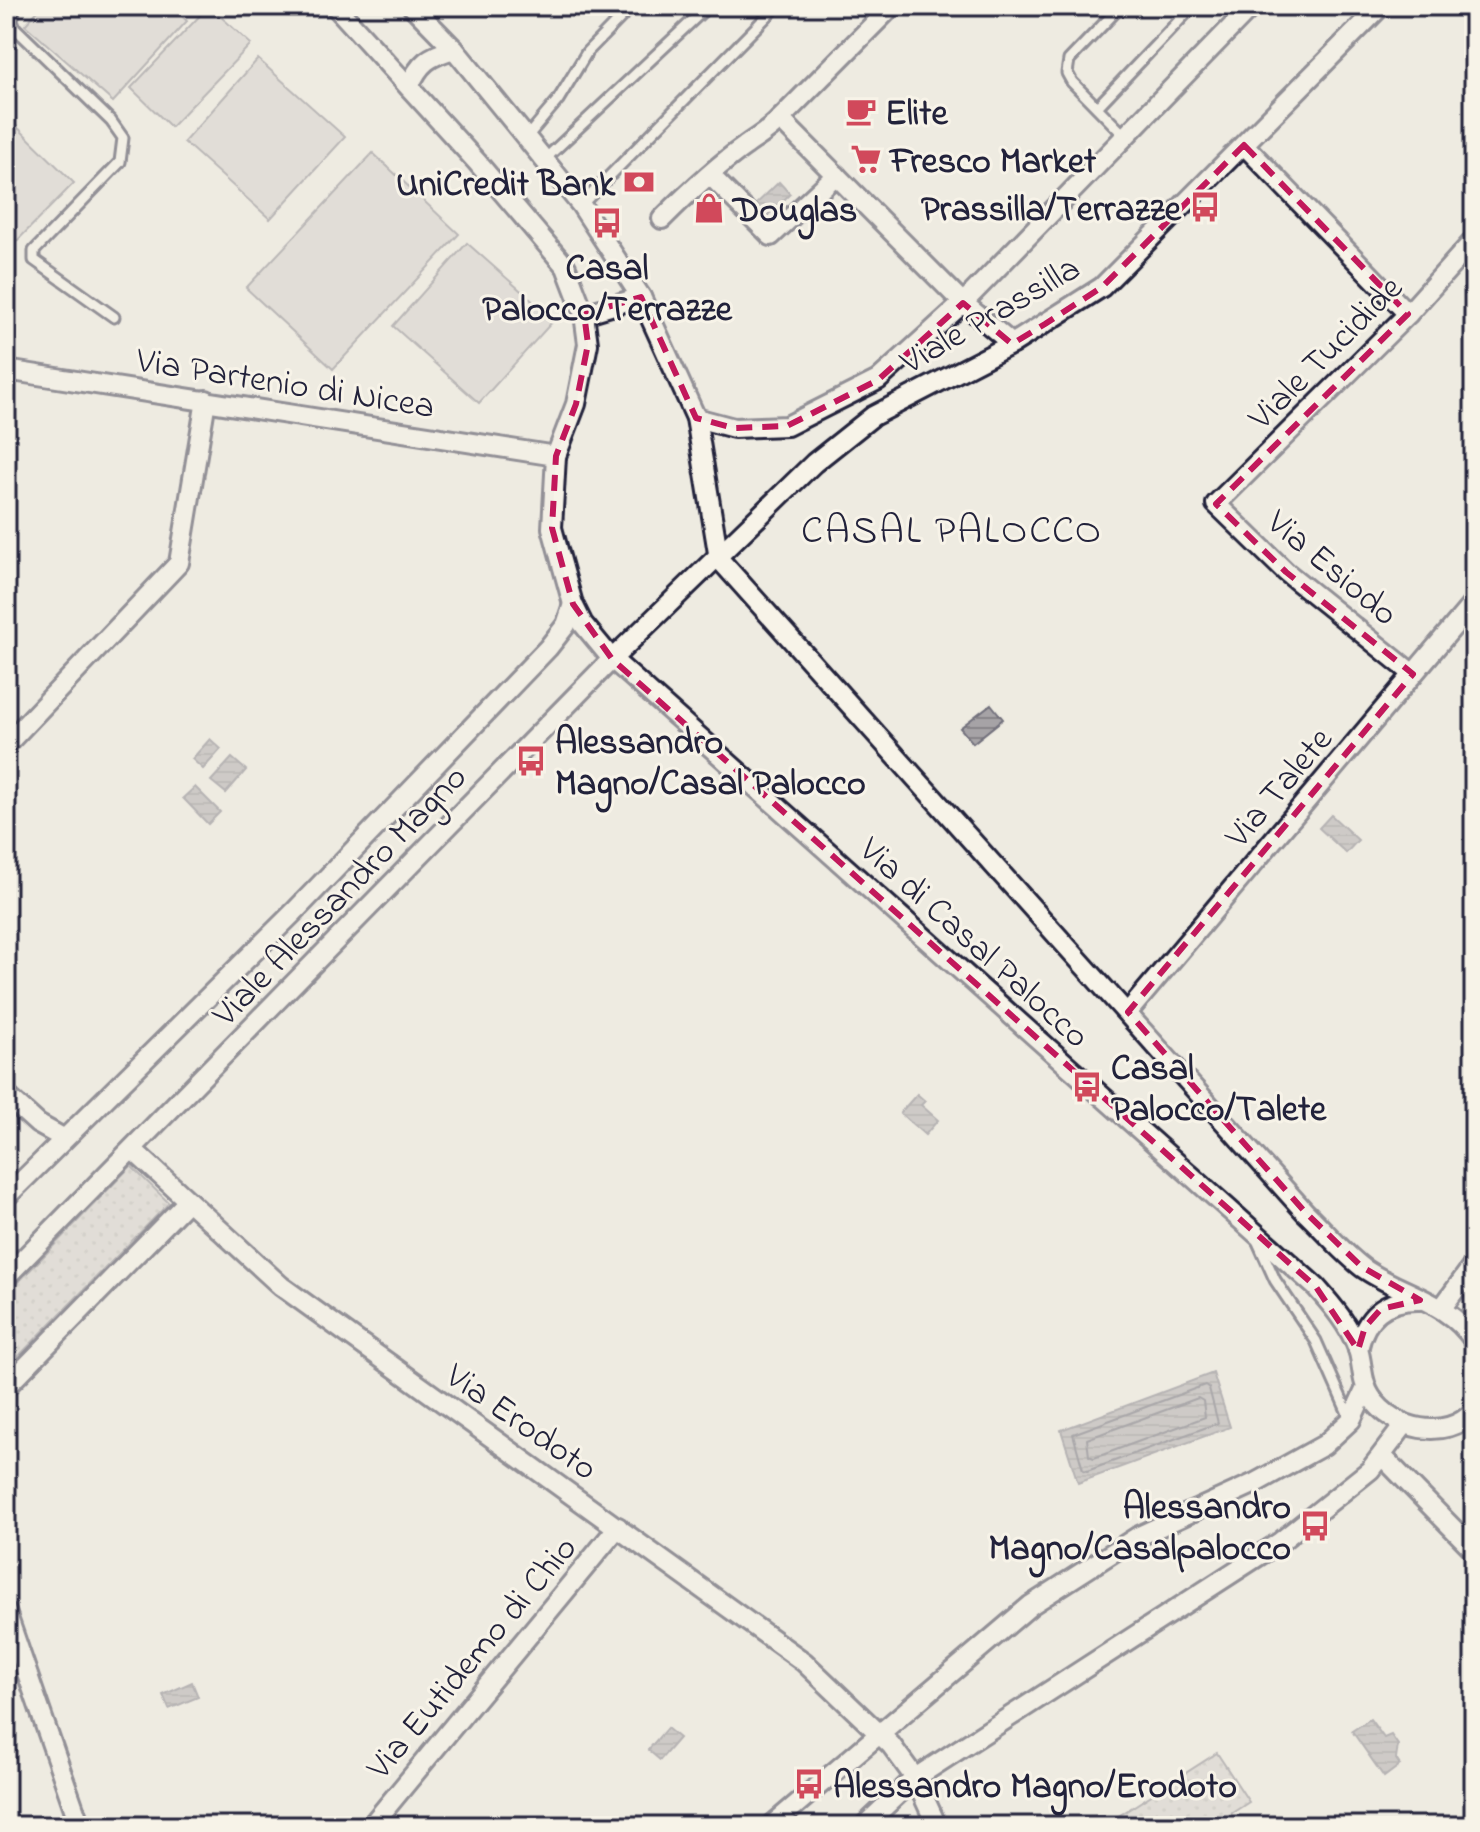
<svg xmlns="http://www.w3.org/2000/svg" width="1480" height="1832" font-family="'Indie Flower',sans-serif">
<style>
.grass{fill:url(#grass-dots);stroke:#7a7882;stroke-width:2}
.garden{fill:#d1cdc9;stroke:#7a7882;stroke-width:2}
.water{fill:url(#water-rules);stroke:#716f7b;stroke-width:2}
.lines{fill:none;stroke-linecap:round;stroke-linejoin:round}
.shore{stroke:#575666;stroke-width:2}
.lane-casing{stroke:#22223b;stroke-width:15}
.street-casing{stroke:#22223b;stroke-width:24}
.lane{stroke:#f7f3e8;stroke-width:9}
.street{stroke:#f7f3e8;stroke-width:18}
.marked{fill:none;stroke:#c2185b;stroke-width:6;stroke-dasharray:16 10;stroke-linejoin:round}
.labels{text-anchor:middle;stroke-width:6;stroke-linejoin:round;paint-order:stroke}
.poi-label{font-size:36px;font-weight:bold;fill:#22223b;stroke:#f7f3e8;text-anchor:start}
.street-label{font-size:36px;fill:#22223b;stroke:#f7f3e8}
.quarter-label{font-size:40px;letter-spacing:2px;fill:#22223b;stroke:#f7f3e8}
</style>
<defs>
<pattern id="grass-dots" width="8" height="8" patternUnits="userSpaceOnUse" patternTransform="scale(2)"><rect width="8" height="8" fill="#d1cdc9"/><path d="M2 2h.1M6 6h.1" fill="none" stroke="#b3b0ae" stroke-width="1.8" stroke-linecap="round"/></pattern>
<pattern id="water-rules" width="6" height="5" patternUnits="userSpaceOnUse" patternTransform="scale(2)"><rect width="6" height="5" fill="#a6a3a6"/><path d="M0 2.5h6" fill="none" stroke="#878488"/></pattern>
</defs>
<rect width="100%" height="100%" fill="#eeebe1"/>
<filter id="ink" filterUnits="userSpaceOnUse"><feTurbulence type="fractalNoise" baseFrequency=".0125" numOctaves="2"/><feDisplacementMap in="SourceGraphic" scale="16" xChannelSelector="R" yChannelSelector="G"/><feConvolveMatrix kernelMatrix="1 2 1 2 8 2 1 2 1" color-interpolation-filters="sRGB"/></filter>
<g filter="url(#ink)">
<g class="grass">
<polygon points="131,1166 169,1203 6,1369 6,1295"/>
<polygon points="1217,1753 1249,1802 1212,1826 1123,1826 1117,1817"/>
</g>
<g class="garden">
<polygon points="42,6 171,6 187,21 113,102 25,25"/>
<polygon points="209,6 251,44 171,127 131,88"/>
<polygon points="258,59 345,137 270,219 184,142"/>
<polygon points="6,116 74,183 6,252"/>
<polygon points="373,153 459,234 333,369 246,288"/>
<polygon points="467,243 554,320 479,403 393,326"/>
</g>
<g class="water">
<polygon points="779,182 790,194 764,219 752,208"/>
<polygon points="991,704 1003,719 973,743 960,728"/>
<polygon points="210,739 221,749 203,769 192,759"/>
<polygon points="232,758 246,770 226,793 211,781"/>
<polygon points="195,787 220,812 208,824 183,798"/>
<polygon points="1331,815 1358,840 1346,853 1319,828"/>
<polygon points="917,1094 925,1101 921,1105 938,1120 925,1135 900,1113"/>
<polygon points="1213,1373 1230,1427 1078,1483 1061,1430"/>
<polygon points="192,1682 198,1697 169,1709 163,1695"/>
<polygon points="1370,1719 1384,1738 1391,1735 1398,1745 1396,1759 1400,1765 1384,1777 1352,1731"/>
<polygon points="667,1728 679,1738 660,1760 648,1750"/>
</g>
<g class="lines">
<g class="shore">
<polygon points="1205,1385 1209,1388 1218,1423 1087,1471 1083,1470 1073,1434"/>
<polygon points="1198,1398 1203,1401 1205,1417 1094,1458 1089,1456 1087,1439"/>
</g>
<g class="lane-casing">
<g id="lane">
<polyline points="15,6 12,20 15,28 111,121 123,138 120,162 34,251 34,260 114,317"/>
<polyline points="1121,6 1069,60 1067,73 1072,82 1125,136"/>
<polyline points="1097,107 1193,6"/>
<polyline points="526,138 558,100 587,52 632,6"/>
<polyline points="544,160 708,6"/>
<polyline points="581,205 777,6"/>
<polyline points="1257,1240 1275,1280 1316,1341 1350,1418"/>
</g>
</g>
<g class="street-casing">
<g id="street">
<path d="M335,6l142,156 89,105 18,47 4,30 -12,60 -20,52 -4,72 21,76 10,20 29,35 704,628c16,18 34,39 42,62 5,16 3,33 13,48 22,33 75,45 103,14"/>
<path d="M412,6l42,43 127,156 60,92 55,121 23,141 586,653c19,18 37,40 58,56 37,26 86,33 111,73"/>
<polyline points="892,6 780,119 963,303 1012,344"/>
<path d="M409,87c10,-24 20,-31 45,-38"/>
<polyline points="1244,145 1408,314"/>
<polyline points="710,175 771,236 836,175"/>
<path d="M662,219c26,-26 53,-52 83,-73 13,-10 22,-13 35,-27"/>
<polyline points="584,314 641,297"/>
<polyline points="6,370 556,456"/>
<polyline points="696,418 734,428 787,426 878,380 963,303 1252,6"/>
<polyline points="1413,674 1286,572 1216,504 1408,314 1474,240"/>
<polyline points="6,745 179,563 206,400"/>
<polyline points="1128,1012 1474,602"/>
<polyline points="6,1095 38,1124 63,1138"/>
<polyline points="133,1150 281,1286 804,1662 891,1745 915,1778 937,1826"/>
<polyline points="6,1197 294,912 548,648 566,625 573,604"/>
<polyline points="6,1277 612,659 814,463 873,416 1012,344 1102,287 1381,6"/>
<polyline points="1442,1308 1474,1264"/>
<path d="M1358,1350c7,-34 27,-51 62,-50"/>
<polyline points="6,1387 188,1201"/>
<polyline points="1383,1457 1474,1550"/>
<polyline points="6,1612 80,1826"/>
<polyline points="371,1826 618,1527"/>
<polyline points="771,1826 1031,1605 1137,1537 1255,1483 1324,1445 1351,1420 1366,1388"/>
<polyline points="864,1826 915,1778 1280,1542 1370,1470 1405,1424"/>
</g>
</g>
<use href="#lane" class="lane"/>
<use href="#street" class="street"/>
</g>
</g>
<path d="M0 0H1480V1832H0ZM1244,145l164,169 -192,190 70,68 127,102 -285,338 177,200 57,55 58,33 -39,9 -16,18 -7,23 -42,-63 -704,-628 -39,-55 -21,-76 4,-72 20,-52 12,-60 -4,-30 57,-17 55,121 38,10 53,-2 91,-46 85,-77 49,41 33,-20 57,-37z" fill="#eeebe1" fill-opacity=".55" fill-rule="evenodd"/>
<path class="marked" d="M1244,145l164,169 -192,190 70,68 127,102 -285,338 177,200 57,55 58,33 -39,9 -16,18 -7,23 -42,-63 -704,-628 -39,-55 -21,-76 4,-72 20,-52 12,-60 -4,-30 57,-17 55,121 38,10 53,-2 91,-46 85,-77 49,41 33,-20 57,-37z"/>
<defs>
<g id="cafe-bare" transform="scale(2.4)"><path d="M-5.5-4.5H6V0H3Q3 3.5 0 3.5H-2.5Q-5.5 3.5-5.5 0ZM3-3.2v2h1.7v-2ZM-6 4.5H4V6H-6Z" fill="#d1495b" stroke="#f7f3e8" stroke-width="2.5" paint-order="stroke"/></g>
<g id="supermarket-bare" transform="scale(2.4)"><path d="M-6-5.5h2.5l.6 2H6L4.5 2H-2.5L-4.4-4H-6ZM-1.5 3.2a1.3 1.3 0 1 0 .1 0ZM3 3.2a1.3 1.3 0 1 0 .1 0Z" fill="#d1495b" stroke="#f7f3e8" stroke-width="2.5" paint-order="stroke"/></g>
<g id="bank-bare" transform="scale(2.4)"><path d="M-6-4H6V4H-6ZM0-2.3a2.3 2.3 0 1 0 0 4.6a2.3 2.3 0 1 0 0-4.6Z" fill="#d1495b" stroke="#f7f3e8" stroke-width="2.5" paint-order="stroke"/></g>
<g id="bus-bare" transform="scale(2.4)"><path d="M-5-6H5V4H4V6H2V4H-2V6H-4V4H-5ZM-3.5-4V0h7V-4ZM-3.5 1.2v1.5H-2V1.2ZM2 1.2v1.5H3.5V1.2Z" fill="#d1495b" stroke="#f7f3e8" stroke-width="2.5" paint-order="stroke"/></g>
<g id="shop-bare" transform="scale(2.4)"><path d="M-5-2.5h2.3a2.7 3.5 0 0 1 5.4 0H5L5.5 6h-11ZM-1.5-2.5h3a1.5 2.3 0 0 0-3 0Z" fill="#d1495b" stroke="#f7f3e8" stroke-width="2.5" paint-order="stroke"/></g>
</defs>
<g fill-rule="evenodd">
<use href="#cafe-bare" x="861" y="111"/>
<use href="#supermarket-bare" x="866" y="159"/>
<use href="#bank-bare" x="639" y="182"/>
<use href="#bus-bare" x="1205" y="207"/>
<use href="#shop-bare" x="709" y="208"/>
<use href="#bus-bare" x="607" y="223"/>
<use href="#bus-bare" x="531" y="761"/>
<use href="#bus-bare" x="1087" y="1087"/>
<use href="#bus-bare" x="1315" y="1526"/>
<use href="#bus-bare" x="809" y="1784"/>
</g>
<g class="labels">
<g class="poi-label">
<text x="885" y="124">Elite</text>
<text x="890" y="172">Fresco Market</text>
<text x="615" y="195" text-anchor="end">UniCredit Bank</text>
<text x="1181" y="220" text-anchor="end">Prassilla/Terrazze</text>
<text x="733" y="221">Douglas</text>
<text x="607" y="279" text-anchor="middle">Casal<tspan x="607" dy="41">Palocco/Terrazze</tspan></text>
<text x="555" y="753">Alessandro<tspan x="555" dy="41">Magno/Casal Palocco</tspan></text>
<text x="1111" y="1079">Casal<tspan x="1111" dy="41">Palocco/Talete</tspan></text>
<text x="1291" y="1518" text-anchor="end">Alessandro<tspan x="1291" dy="41">Magno/Casalpalocco</tspan></text>
<text x="833" y="1797">Alessandro Magno/Erodoto</text>
</g>
<g class="street-label">
<text transform="translate(989 313) rotate(-30)" y="13">Viale Prassilla</text>
<text transform="translate(1324 351) rotate(-45)" y="13">Viale Tucidide</text>
<text transform="translate(286 381) rotate(9)" y="13">Via Partenio di Nicea</text>
<text transform="translate(1334 566) rotate(40)" y="13">Via Esiodo</text>
<text transform="translate(1277 786) rotate(-50)" y="13">Via Talete</text>
<text transform="translate(338 894) rotate(-46)" y="13">Viale Alessandro Magno</text>
<text transform="translate(976 941) rotate(42)" y="13">Via di Casal Palocco</text>
<text transform="translate(523 1420) rotate(35)" y="13">Via Erodoto</text>
<text transform="translate(470 1656) rotate(-50)" y="13">Via Eutidemo di Chio</text>
</g>
<g class="quarter-label">
<text x="952" y="542">CASAL PALOCCO</text>
</g>
</g>
<rect width="1480" height="1832" fill="none" stroke="#f7f3e8" stroke-width="32"/>
<rect x="16" y="16" width="1448" height="1800" fill="none" stroke="#22223b" stroke-width="3" filter="url(#ink)"/>
</svg>
